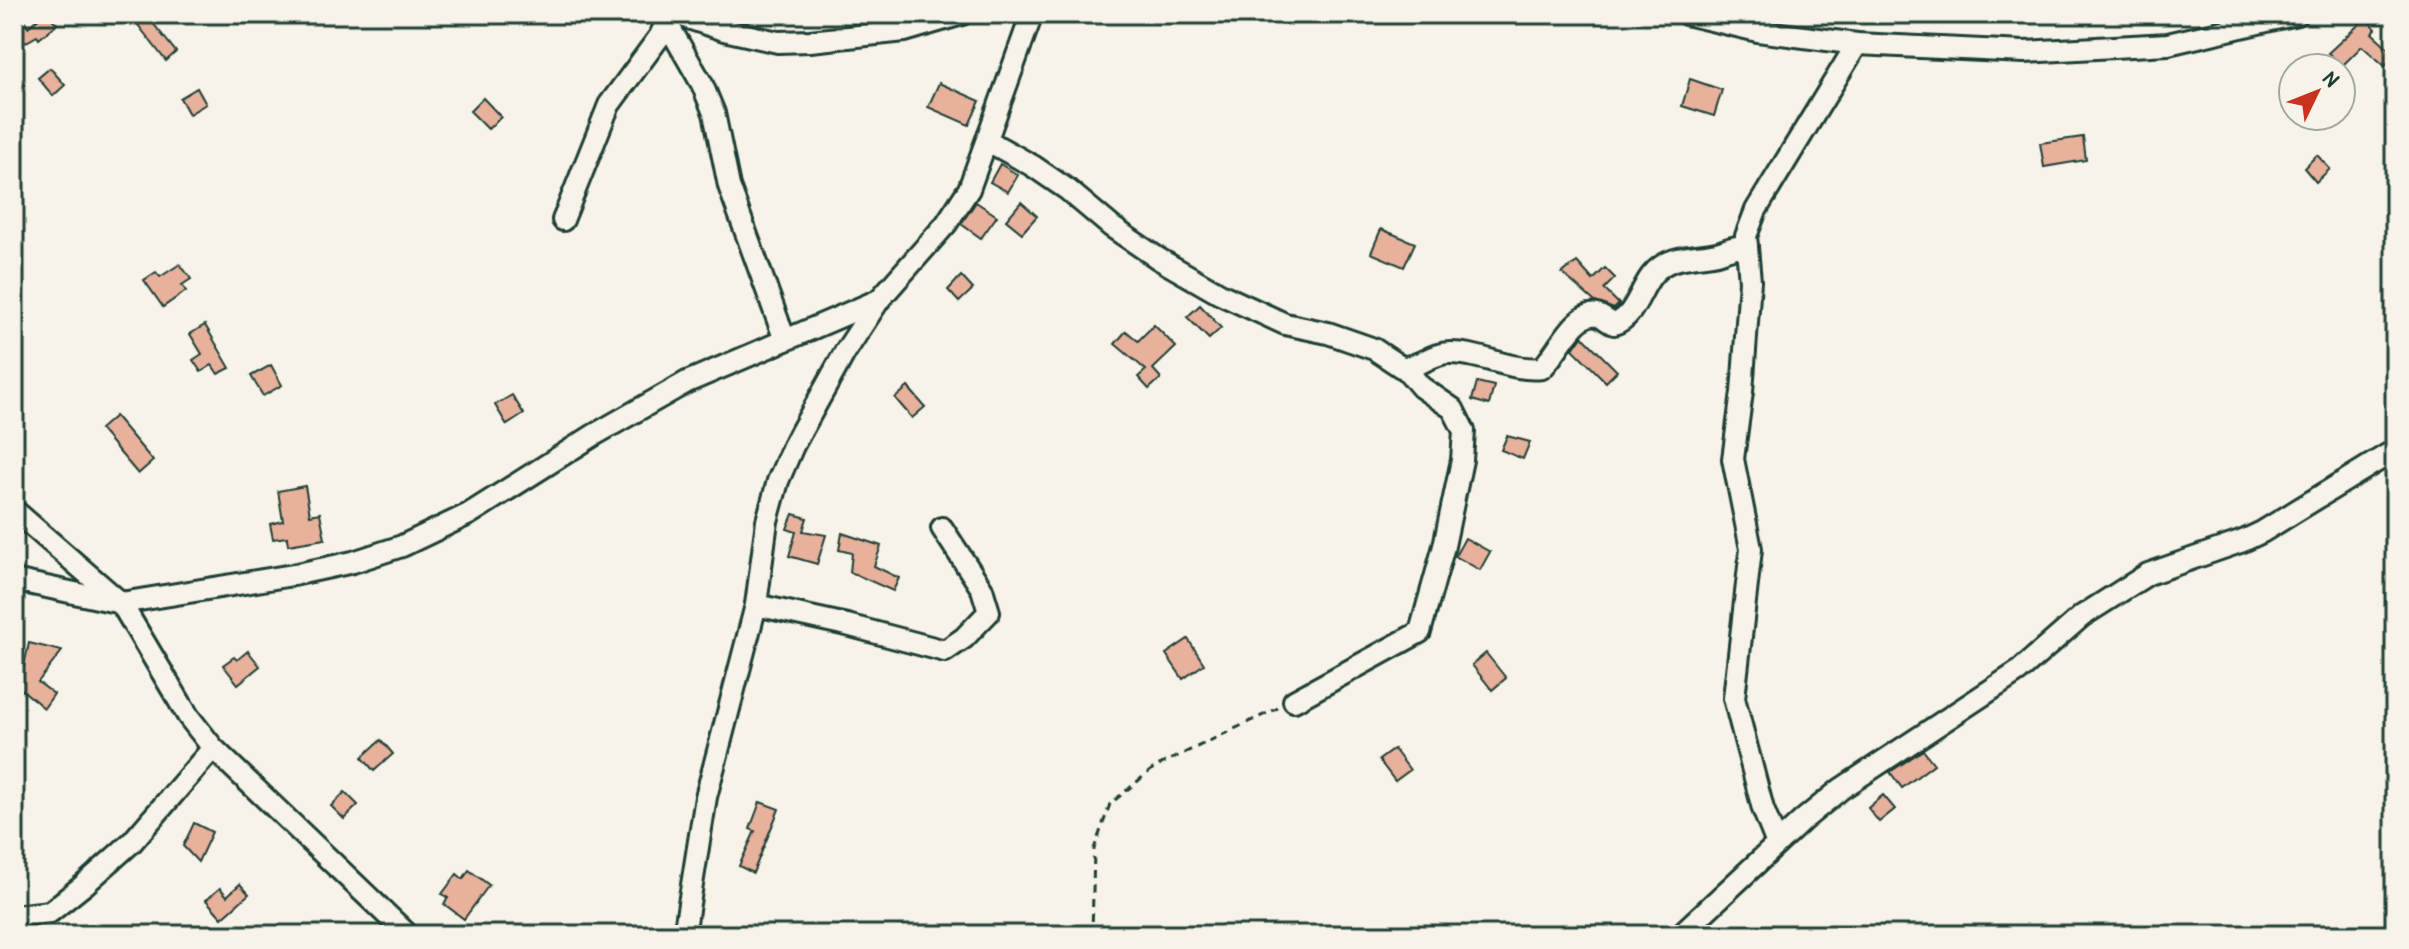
<svg xmlns="http://www.w3.org/2000/svg" width="2409" height="949" font-family="'Patrick Hand',sans-serif">
<style>
.building{fill:#e7b19c;stroke:#1f3d34;stroke-width:2}
.lines{fill:none;stroke-linecap:round;stroke-linejoin:round}
.street-casing{stroke:#1f3d34;stroke-width:26}
.path{stroke:#1f3d34;stroke-width:3;stroke-dasharray:8 6;stroke-linecap:butt}
.street{stroke:#f7f3e8;stroke-width:20}
</style>
<rect width="100%" height="100%" fill="#f7f3e8"/>
<filter id="ink" filterUnits="userSpaceOnUse"><feTurbulence type="fractalNoise" baseFrequency=".0125" numOctaves="2"/><feDisplacementMap in="SourceGraphic" scale="16" xChannelSelector="R" yChannelSelector="G"/><feConvolveMatrix kernelMatrix="1 2 1 2 8 2 1 2 1" color-interpolation-filters="sRGB"/></filter>
<g filter="url(#ink)">
<g class="building">
<polygon points="14,14 22,14 28,27 43,14 48,14 57,24 39,39 37,36 14,49"/>
<polygon points="148,17 176,52 166,61 138,25"/>
<polygon points="2366,18 2376,29 2372,33 2395,54 2385,66 2362,46 2342,66 2328,53"/>
<polygon points="50,68 65,85 53,96 38,78"/>
<polygon points="1690,79 1722,90 1714,116 1682,106"/>
<polygon points="939,83 980,101 969,125 928,107"/>
<polygon points="197,88 206,104 189,114 180,98"/>
<polygon points="483,98 501,117 488,129 470,111"/>
<polygon points="2083,137 2086,160 2044,167 2040,143"/>
<polygon points="2317,155 2330,169 2316,182 2304,168"/>
<polygon points="1000,164 1018,175 1008,192 990,182"/>
<polygon points="976,202 997,216 981,238 961,224"/>
<polygon points="1021,202 1037,216 1022,233 1006,220"/>
<polygon points="1381,229 1415,243 1404,267 1371,253"/>
<polygon points="1577,262 1593,280 1605,268 1615,278 1604,289 1619,304 1614,309 1595,302 1562,273"/>
<polygon points="180,264 191,279 182,285 186,291 163,307 144,280 156,272 160,277"/>
<polygon points="961,276 973,289 959,302 948,290"/>
<polygon points="1200,305 1221,328 1209,339 1187,317"/>
<polygon points="205,325 230,368 218,374 212,365 201,372 193,360 202,354 190,334"/>
<polygon points="1154,325 1176,347 1153,369 1161,378 1149,389 1138,377 1146,370 1115,344 1126,331 1138,341"/>
<polygon points="1582,336 1617,371 1606,382 1573,349"/>
<polygon points="271,365 282,385 263,396 251,376"/>
<polygon points="1477,382 1494,386 1489,405 1472,400"/>
<polygon points="908,387 925,407 912,418 895,398"/>
<polygon points="512,395 524,414 507,425 495,405"/>
<polygon points="115,416 153,461 138,474 100,429"/>
<polygon points="1507,436 1530,442 1523,459 1501,450"/>
<polygon points="305,486 310,515 320,513 325,539 288,545 287,537 273,539 270,524 283,521 278,491"/>
<polygon points="793,514 807,518 803,531 826,535 817,564 789,556 796,532 787,529"/>
<polygon points="842,533 881,546 874,566 899,578 893,591 850,572 852,553 839,550"/>
<polygon points="1465,538 1490,552 1480,570 1455,556"/>
<polygon points="1188,639 1204,664 1183,679 1166,654"/>
<polygon points="29,643 62,651 38,682 54,694 44,708 14,683 14,661 23,670"/>
<polygon points="248,651 260,666 238,684 223,665 234,657 237,660"/>
<polygon points="1486,653 1506,678 1492,690 1472,665"/>
<polygon points="381,740 393,754 374,771 362,757"/>
<polygon points="1394,749 1410,770 1395,781 1379,760"/>
<polygon points="1923,750 1934,764 1902,788 1890,772"/>
<polygon points="345,792 358,805 344,819 331,806"/>
<polygon points="1883,795 1895,809 1879,822 1868,808"/>
<polygon points="760,802 779,809 753,873 739,866 755,831 750,829"/>
<polygon points="194,823 212,832 198,862 183,846"/>
<polygon points="469,870 489,885 464,919 444,904 448,898 442,894 457,874 463,879"/>
<polygon points="240,884 249,894 222,918 206,900 220,888 227,896"/>
</g>
<g class="lines">
<g class="street-casing">
<g id="street">
<polyline points="676,14 724,30 778,42 810,41 905,31 962,14"/>
<polyline points="1686,14 1758,31 1857,44 2024,52 2168,44 2297,14"/>
<polyline points="667,23 702,84 714,113 729,186 785,340"/>
<path d="M988,141l45,25 35,24 44,37 47,32 61,35 65,30 43,9 46,16 27,18c18,1 31,-14 48,-14 31,-1 62,19 93,15 14,-12 33,-58 55,-53 6,1 11,7 17,9 21,-7 25,-33 38,-49 17,-21 43,-17 65,-22 11,-3 18,-8 30,-7"/>
<polyline points="563,220 609,105 660,36 670,14"/>
<polyline points="14,510 121,603 188,716 213,748 408,935"/>
<polyline points="14,580 121,603 293,575 353,562 402,546 469,514 594,435 687,382 879,300"/>
<polyline points="756,605 847,625 945,651 964,638 989,612 982,589 942,528"/>
<polyline points="1294,701 1420,632 1444,546 1462,460 1464,431 1453,409 1421,387 1405,368"/>
<polyline points="1777,844 1763,809 1734,698 1751,549 1733,459 1742,392 1750,281 1746,236 1756,210 1857,44"/>
<polyline points="14,916 50,912 85,884 132,842 213,748"/>
<polyline points="684,935 706,797 756,605 767,521 778,481 793,446 845,352 879,300 946,224 969,189 1032,14"/>
<polyline points="1680,935 1803,820 1841,789 2018,672 2082,616 2148,574 2243,541 2262,532 2395,450"/>
</g>
</g>
<polyline class="path" points="1092,935 1094,849 1110,804 1155,767 1278,708"/>
<use href="#street" class="street"/>
</g>
</g>
<rect width="2409" height="949" fill="none" stroke="#f7f3e8" stroke-width="48"/>
<rect x="24" y="24" width="2361" height="901" fill="none" stroke="#1f3d34" stroke-width="3" filter="url(#ink)"/>
<g transform="translate(2317 92) rotate(47)"><circle r="38" fill="#f7f3e8" stroke="#a1aaa0" stroke-width="2"/>
<path d="M0-6L14 30L0 20L-14 30Z" fill="#c8321e"/>
<text y="-12" font-size="22" font-weight="bold" text-anchor="middle" fill="#1f3d34">N</text>
</g>
</svg>
